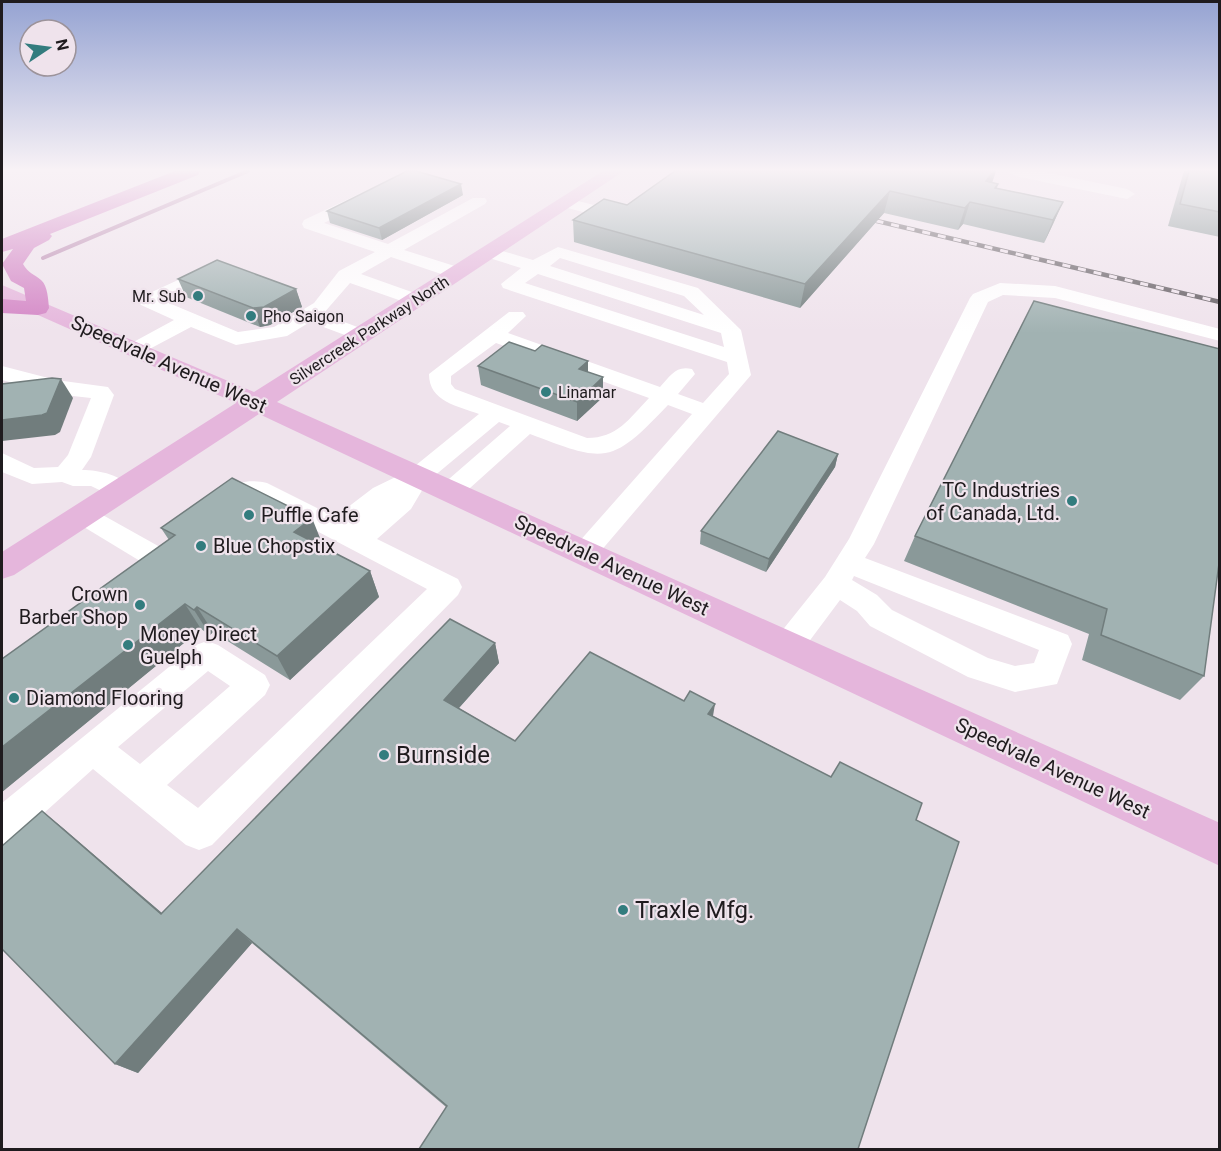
<svg xmlns="http://www.w3.org/2000/svg" width="1221" height="1151" font-family="Roboto,sans-serif">
<style>
.lines{fill:none;stroke-linecap:round;stroke-linejoin:round}
.stream{stroke:#ba8ab0;stroke-width:4}
.minor{fill:#fff;fill-rule:evenodd}
.major{fill:#e5b6dc;fill-rule:evenodd}
.highway{fill:#d385c5;fill-rule:evenodd}
.rail-casing{stroke:#615b60;stroke-width:4.5}
.rail{stroke:#efe3ec;stroke-width:3;stroke-dasharray:8;stroke-linecap:butt}
.wall{fill:#8a9999}
.shaded-wall{fill:#717d7d}
.building{fill:#a1b2b2;stroke:#717d7d;stroke-width:1.5}
.poi-dot{fill:#337c7e;stroke:#efe3ec;stroke-width:2}
.labels{text-anchor:middle;stroke-width:4.5;stroke-linejoin:round;paint-order:stroke}
.far-poi-label{font-size:16px;fill:#1f1b1e;stroke:#efe3ec;text-anchor:start}
.far-street-label{font-size:16px;fill:#1f1b1e;stroke:#efe3ec}
.street-label{font-size:20px;fill:#1f1b1e;stroke:#efe3ec}
.poi-label{font-size:20px;fill:#1f1b1e;stroke:#efe3ec;text-anchor:start}
.near-poi-label{font-size:24px;fill:#1f1b1e;stroke:#efe3ec;text-anchor:start}
</style>
<rect width="100%" height="100%" fill="#efe3ec"/>
<g class="lines">
<polyline class="stream" points="43,258 248,171"/>
<g class="minor">
<polygon points="1008,171 1040,171 1127,189 1135,194 1127,199 1015,176"/>
<polygon points="361,193 369,198 367,201 324,223 388,244 473,198 485,198 487,201 485,204 404,250 464,269 466,273 464,277 450,277 391,257 361,274 423,296 426,300 423,304 416,306 350,283 323,314 368,331 371,335 368,339 361,341 310,322 287,336 236,345 191,327 142,353 135,355 128,353 125,349 128,345 174,320 141,305 138,301 141,297 215,263 221,264 224,268 221,272 164,301 238,332 274,327 314,303 339,271 375,252 304,228 302,224 304,220"/>
<polygon points="566,198 614,210 624,206 632,211 623,220 617,221 560,206 558,203"/>
<path d="M489,247l44,13 25,-13 140,41 43,42 10,45 -157,184 -10,3 -10,-3 -4,-7 122,-138 -24,-9c-57,60 -62,58 -138,29l-70,63 -9,3 -9,-3 -4,-6 4,-6 68,-59 -11,-4 -72,60 -16,27 -34,30 81,40 4,8 -4,8 -246,250 -13,5 -13,-5 -93,-76 -78,70 -13,5v-41l194,-158 11,-4 11,4 47,30 5,10 -5,10 -98,90 31,23 229,-219 -173,-91c-19,1 -21,21 -44,14l-4,-6c12,-20 39,-29 61,-23l68,34 38,-29 37,-18 69,-56c-21,-8 -50,-12 -50,-40l80,-62h14l3,4 -18,17 152,54c10,-11 16,-22 32,-18l3,5 -17,20 25,9 26,-29 -2,-12 -224,-74 -2,-4 20,-16 -38,-12 -3,-4 3,-4zM560,258l124,38 20,19 -154,-49zM538,274l183,59 3,14 -199,-64zM496,343l153,55c-20,21 -32,40 -62,40l-132,-49 -4,-5v-8zM208,671l22,15 -90,78 -22,-17z"/>
<path d="M1000,283l55,3 165,43v12l-165,-43 -52,-3 -15,7 -114,242 -9,14 203,77 4,9 -15,40 -42,8 -47,-15 -98,-51 -13,-15 -17,-11 -41,55 -11,3 -11,-3 -4,-9 4,-9 48,-60 24,-38 121,-241 3,-4zM854,576l185,74 -5,13 -19,3 -27,-8 -96,-48 -15,-15 -25,-15z"/>
<path d="M2,366l54,14 52,7 6,8 -23,62 -9,13c17,0 41,5 51,21l-4,6 -9,3 -29,-14h-18l-11,-4 -30,2 -30,-12v-19l32,15 24,-1 10,-12 23,-57 -36,-4 -53,-14z"/>
<polygon points="83,506 92,509 160,547 164,554 160,561 150,564 140,561 74,521 70,515 74,509"/>
</g>
<polygon class="major" points="603,171 624,171 277,402 1220,823 1220,866 259,414 14,575 2,579 2,552 236,403 2,299 2,285 254,392"/>
<path class="highway" d="M175,171h25l-2,4 -148,59 2,2 -3,4 -15,8 -11,16c5,9 11,10 18,16 7,6 7,20 8,28l-3,5 -8,2 -36,-2v-14l24,2 -2,-13 -13,-7 -9,-17 11,-15 -11,3v-13z"/>
<g class="rail-casing">
<polyline id="rail" points="860,217 1220,302"/>
</g>
<use href="#rail" class="rail"/>
</g>
<g class="wall">
<polygon points="996,171 992,182 998,184 997,188 1063,202 1053,224 1044,243 963,224 958,230 884,213 800,308 574,242 573,220 627,205"/>
<polygon points="1184,171 1220,171 1220,237 1168,226"/>
<polygon points="463,195 382,240 330,223 327,211"/>
<polygon points="178,279 296,289 302,307 270,325 260,327 186,297"/>
<polygon points="1034,301 1204,676 1180,700 1082,660 1089,634 904,561 915,536"/>
<polygon points="535,351 588,361 588,372 603,377 603,397 577,421 481,385 478,366"/>
<polygon points="838,454 835,467 766,572 700,544 701,531"/>
<polygon points="161,528 322,543 320,545 370,571 379,597 290,680 213,632 210,635 201,629 2,792 169,540"/>
<polygon points="495,643 499,663 459,708 515,741 713,716 831,777 922,803 446,1107 252,943 138,1073 115,1064 42,811 162,913"/>
</g>
<g class="shaded-wall">
<polygon points="994,171 996,171 991,186 986,181"/>
<polygon points="461,184 463,195 382,240 379,228"/>
<polygon points="890,191 884,213 800,308 805,284"/>
<polygon points="970,202 963,224 958,230 965,208"/>
<polygon points="1063,202 1053,224 1044,243 1053,220"/>
<polygon points="296,289 302,307 270,325 260,327 253,308"/>
<polygon points="588,361 588,380 579,369"/>
<polygon points="603,377 603,397 577,421 577,402"/>
<polygon points="61,379 73,398 60,432 55,435 2,441 2,420"/>
<polygon points="838,454 835,467 766,572 769,559"/>
<polygon points="312,518 322,543 305,557 294,532"/>
<polygon points="370,571 379,597 290,680 277,656"/>
<polygon points="185,604 201,629 2,792 2,747"/>
<polygon points="197,607 213,632 210,635 194,610"/>
<polygon points="495,643 499,663 449,719 444,700"/>
<polygon points="715,704 712,722 708,714"/>
<polygon points="42,811 63,828 179,928 161,914"/>
<polygon points="237,929 252,943 138,1073 115,1064"/>
</g>
<g class="building">
<polygon points="407,171 416,171 461,184 379,228 327,211"/>
<polygon points="675,171 994,171 986,181 998,184 995,188 1063,202 1053,220 970,202 965,208 890,191 805,284 573,220 604,199 627,205"/>
<polygon points="1189,171 1220,171 1220,212 1180,204"/>
<polygon points="217,260 296,289 264,307 253,308 178,279"/>
<polygon points="1034,301 1220,349 1220,556 1204,676 1101,635 1107,609 915,536"/>
<polygon points="509,342 535,351 542,345 588,361 579,369 603,377 577,402 478,366"/>
<polygon points="52,378 61,379 47,413 42,415 2,420 2,384"/>
<polygon points="778,431 838,454 769,559 701,531"/>
<polygon points="232,478 312,518 294,532 370,571 277,656 197,607 194,610 185,604 2,747 2,659 175,535 161,528"/>
<polygon points="450,619 495,643 444,700 515,741 590,652 684,701 690,691 715,704 708,714 831,777 840,762 922,803 916,820 959,842 858,1149 419,1149 447,1106 237,929 115,1064 2,949 2,846 42,811 161,914"/>
</g>
<linearGradient id="sky" x2="0" y2="1"><stop stop-color="#95a3d2"/><stop offset="0.51" stop-color="#f8f2f6"/><stop offset="1" stop-color="#f8f2f6" stop-opacity="0"/></linearGradient>
<rect width="1221" height="333" fill="url(#sky)"/>
<g class="poi-dot">
<circle cx="198" cy="296" r="6"/>
<circle cx="251" cy="316" r="6"/>
<circle cx="546" cy="392" r="6"/>
<circle cx="1072" cy="501" r="6"/>
<circle cx="249" cy="515" r="6"/>
<circle cx="201" cy="546" r="6"/>
<circle cx="140" cy="605" r="6"/>
<circle cx="128" cy="645" r="6"/>
<circle cx="14" cy="698" r="6"/>
<circle cx="384" cy="755" r="6"/>
<circle cx="623" cy="910" r="6"/>
</g>
<g class="labels">
<g class="far-poi-label">
<text x="186" y="302" text-anchor="end">Mr. Sub</text>
<text x="263" y="322">Pho Saigon</text>
<text x="558" y="398">Linamar</text>
</g>
<g class="far-street-label">
<text transform="translate(369 330) rotate(-33)" y="6">Silvercreek Parkway North</text>
</g>
<g class="street-label">
<text transform="translate(169 364) rotate(24)" y="7">Speedvale Avenue West</text>
<text transform="translate(612 565) rotate(25)" y="7">Speedvale Avenue West</text>
<text transform="translate(1053 768) rotate(25)" y="7">Speedvale Avenue West</text>
</g>
<g class="poi-label">
<text x="1060" y="497" text-anchor="end">TC Industries<tspan x="1060" dy="23">of Canada, Ltd.</tspan></text>
<text x="261" y="522">Puffle Cafe</text>
<text x="213" y="553">Blue Chopstix</text>
<text x="128" y="601" text-anchor="end">Crown<tspan x="128" dy="23">Barber Shop</tspan></text>
<text x="140" y="641">Money Direct<tspan x="140" dy="23">Guelph</tspan></text>
<text x="26" y="705">Diamond Flooring</text>
</g>
<g class="near-poi-label">
<text x="396" y="763">Burnside</text>
<text x="635" y="918">Traxle Mfg.</text>
</g>
</g>
<rect width="1221" height="1151" fill="none" stroke="#1f1b1e" stroke-width="6"/>
<g transform="translate(48 48) rotate(77)"><circle r="28" fill="#efe3ec" stroke="#9c939a" stroke-width="1.5"/>
<path d="M0-4.5L10 22L0 15L-10 22Z" fill="#337c7e"/>
<text y="-9" font-size="16" font-weight="bold" text-anchor="middle" fill="#1f1b1e">N</text>
</g>
</svg>
